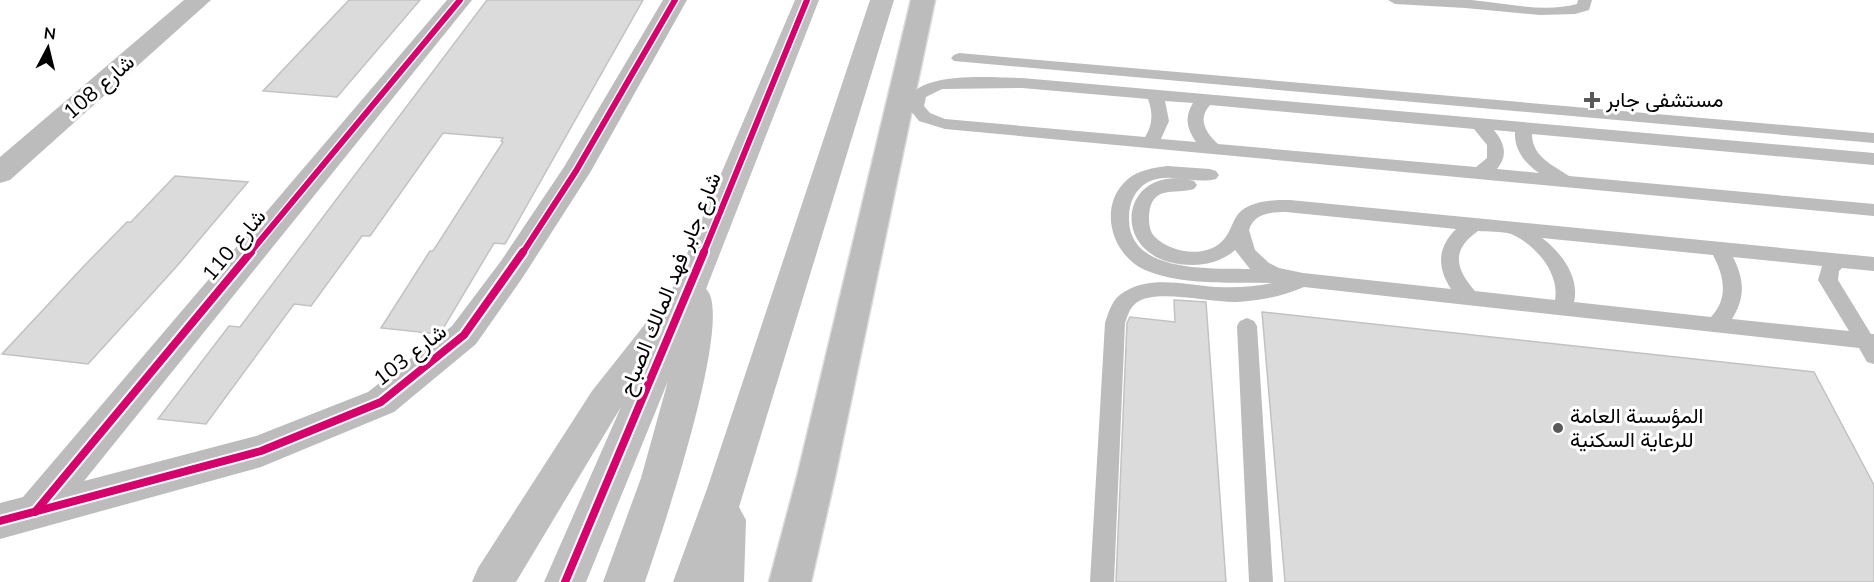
<svg xmlns="http://www.w3.org/2000/svg" width="1874" height="582" font-family="'Nunito Sans',Vazirmatn,sans-serif">
<style>
.building{fill:#dbdbdb;stroke:#c2c2c2;stroke-width:1.5}
.lines{fill:none;stroke-linecap:round;stroke-linejoin:round}
.highway-casing{stroke:#dbdbdb;stroke-width:3}
.lane{fill:#bcbcbc;fill-rule:evenodd}
.street{fill:#bcbcbc;fill-rule:evenodd}
.secondary{fill:#bfbfbf;fill-rule:evenodd}
.highway{fill:#bcbcbc;fill-rule:evenodd}
.cycleway-far1-casing{stroke:#fff;stroke-width:9}
.cycleway-casing{stroke:#fff;stroke-width:12}
.cycleway-far1{stroke:#d6006c;stroke-width:6}
.cycleway{stroke:#d6006c;stroke-width:8}
.poi-dot{fill:#595959;stroke:#fff;stroke-width:2}
.labels{text-anchor:middle;stroke-width:6;stroke-linejoin:round;paint-order:stroke}
.street-label{font-size:21px;fill:#000;stroke:#fff}
.poi-label{font-size:21px;fill:#000;stroke:#fff;text-anchor:start}
</style>
<rect width="100%" height="100%" fill="#fff"/>
<g class="building">
<polygon points="349,0 420,0 337,97 263,91"/>
<polygon points="487,0 643,0 505,244 494,243 441,332 438,334 381,328 430,251 433,251 503,142 501,141 503,138 443,133 370,236 362,236 311,306 294,304 206,424 158,419 229,326 240,327"/>
<polygon points="175,176 248,182 177,266 88,364 2,354 83,267 127,222 131,222"/>
<polygon points="1174,300 1206,302 1226,582 1116,582 1127,323 1130,317 1175,322"/>
<polygon points="1262,312 1814,372 1874,485 1874,582 1285,582"/>
</g>
<g class="lines">
<g class="highway-casing">
<polygon id="highway" points="911,0 935,0 835,477 811,582 769,582 797,477"/>
</g>
<g class="lane">
<path d="M1388,0c27,0 56,0 83,0 34,3 73,13 106,4l1,-4h14l-3,10 -14,4 -35,1 -75,-7 -70,-4z"/>
<polygon points="959,53 1874,133 1874,143 954,61 951,58 954,55"/>
<path d="M1022,78l852,75v12l-342,-31c0,23 21,31 37,42l305,28v12l-929,-87 -26,-8 -12,-15c3,-37 88,-28 115,-28zM1022,88l126,11c5,14 5,26 -3,38l-200,-18 -15,-6 -6,-7 2,-9 16,-8zM1165,101l28,2c-9,15 -6,25 3,39l-35,-3 8,-18zM1210,105l264,24 13,16v13l-11,9 -258,-23c-12,-11 -21,-25 -8,-39zM1494,130l21,2c-1,18 10,31 24,41l-42,-4c11,-14 8,-25 -3,-39z"/>
<path d="M1167,166l43,3 6,2 3,4 -3,4c-22,6 -46,-8 -68,3 -13,7 -19,21 -19,35 -2,57 82,51 121,52l-15,-19c-11,10 -27,15 -42,15 -89,0 -75,-105 1,-84l3,4 -3,4c-20,6 -42,-5 -45,26 0,8 0,16 6,22 17,17 54,22 70,1 7,-9 8,-20 16,-27 14,-11 33,-11 49,-11l584,57v14l-32,-3 -3,3 -1,9 33,54h3v30l-7,-2 -8,-14 -555,-61c-21,9 -44,14 -67,15 -26,1 -81,-14 -101,1 -7,6 -8,12 -11,20l-11,259h-24l15,-259c4,-12 7,-24 19,-31 27,-17 63,-7 92,-5 19,1 38,0 56,-4 -41,-1 -88,3 -127,-13 -34,-15 -48,-65 -17,-91 10,-9 26,-11 39,-13zM1286,212l170,17c-19,19 -19,38 -5,60l-148,-16 -24,-5 -10,-5 -14,-13 -6,-20c5,-17 22,-18 37,-18zM1478,231c9,1 24,0 33,3 24,10 49,39 44,66l-80,-9c-20,-23 -24,-41 3,-60zM1542,238l171,17c11,21 16,43 -2,62l-137,-15c6,-25 -13,-50 -32,-64zM1733,257l89,9 -4,14 31,51 -117,-12c14,-22 12,-40 1,-62z"/>
<polygon points="1247,318 1254,321 1257,326 1273,582 1249,582 1237,326 1240,321"/>
</g>
<g class="street">
<polygon points="184,0 211,0 10,180 0,183 0,157"/>
<polygon points="447,0 472,0 84,481 256,436 368,392 452,326 501,261 564,167 663,0 687,0 591,171 523,277 476,344 394,412 261,467 0,539 0,503 23,497"/>
</g>
<g class="secondary">
<path d="M795,0h24l-113,289c30,26 -47,252 -61,293h-42l38,-104 27,-97 -82,201h-42l77,-175 -105,175h-44l6,-14 114,-177 57,-72 12,-4z"/>
<polygon points="870,0 894,0 739,507 746,520 744,582 673,582 707,489"/>
</g>
<use href="#highway" class="highway"/>
<g class="cycleway-far1-casing">
<g id="cycleway-far1">
<polyline points="249,254 460,0"/>
<polyline points="522,254 576,171 675,0"/>
<polyline points="703,254 807,0"/>
</g>
</g>
<g class="cycleway-casing">
<g id="cycleway">
<polyline points="35,512 251,252"/>
<polyline points="0,521 261,451 381,402 464,335 523,252"/>
<polyline points="565,582 704,252"/>
</g>
</g>
<use href="#cycleway-far1" class="cycleway-far1"/>
<use href="#cycleway" class="cycleway"/>
</g>
<g class="poi-dot">
<path d="M1589 91h6v6h6v6h-6v6h-6v-6h-6v-6h6z"/>
<circle cx="1558" cy="428" r="6"/>
</g>
<g class="labels">
<g class="street-label">
<text transform="translate(99 87) rotate(-41)" y="7">شارع 108</text>
<text transform="translate(234 245) rotate(-50)" y="7">شارع 110</text>
<text transform="translate(670 284) rotate(-68)" y="7">شارع جابر فهد المالك الصباح</text>
<text transform="translate(410 355) rotate(-38)" y="7">شارع 103</text>
</g>
<g class="poi-label">
<text x="1606" y="107">مستشفى جابر</text>
<text x="1570" y="423">المؤسسة العامة<tspan x="1570" dy="24">للرعاية السكنية</tspan></text>
</g>
</g>
<g transform="translate(48 48) rotate(7)" stroke="#ffffff" stroke-width="4.5" paint-order="stroke">
<path d="M0-4.5L10 22L0 15L-10 22Z" fill="#000000"/>
<text y="-9" font-size="16" font-weight="bold" text-anchor="middle" fill="#000000">N</text>
</g>
</svg>
